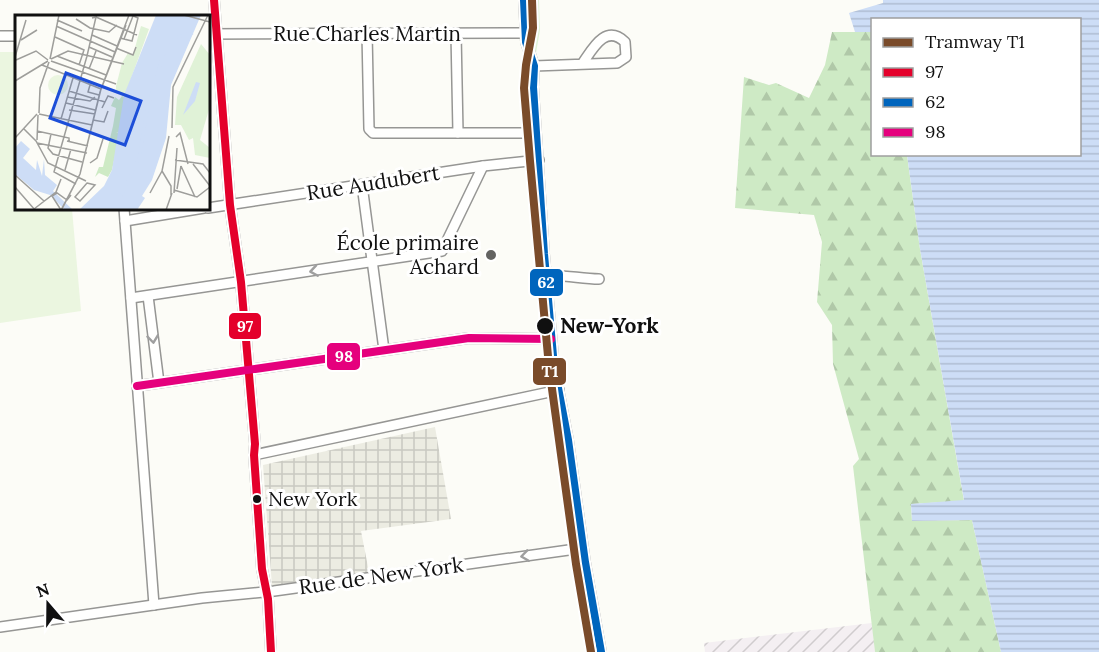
<svg xmlns="http://www.w3.org/2000/svg" width="1099" height="652" font-family="Lora,serif">
<style>
.industrial{fill:url(#industrial-furrows)}
.grass{fill:#e0f2d7}
.forest{fill:url(#forest-firs)}
.pitch{fill:#ebf6e0}
.plaza{fill:url(#plaza-grid)}
.water{fill:url(#water-rules)}
.lines{fill:none;stroke-linecap:round;stroke-linejoin:round}
.minor-casing{stroke:#969694;stroke-width:12}
.minor{stroke:#fffffe;stroke-width:9}
.bus-1-casing{stroke:#fff;stroke-width:12}
.bus-2-casing{stroke:#fff;stroke-width:12}
.bus-3-casing{stroke:#fff;stroke-width:12}
.bus-1{stroke:#e4002b;stroke-width:8}
.bus-2{stroke:#0065bd;stroke-width:8}
.bus-3{stroke:#e5007d;stroke-width:8}
.tram-1-casing{stroke:#fff;stroke-width:12}
.tram-1{stroke:#7a4b2a;stroke-width:8}
.oneway{stroke:#9f9f9f}
.poi-dot{fill:#636361;stroke:#fff;stroke-width:2}
.stop-dot{fill:#101010;stroke:#fff;stroke-width:2}
.labels{text-anchor:middle;stroke-width:6;stroke-linejoin:round;paint-order:stroke}
.bus-label{font-size:20px;fill:#101010;stroke:#fff;text-anchor:start}
.street-label{font-size:21px;fill:#101010;stroke:#fff}
.poi-label{font-size:21px;fill:#101010;stroke:#fff;text-anchor:end}
.stop-label{font-size:21px;font-weight:bold;fill:#101010;stroke:#fff;text-anchor:start}
.inset-river{fill:none;stroke:#cdddf6;stroke-width:3}
.inset-road{fill:none;stroke:#9e9e9b;stroke-width:1.5}
.view{fill:#1d4ed8;fill-opacity:0.15;stroke:#1d4ed8;stroke-width:3}
.inset-edge{fill:none;stroke:#101010;stroke-width:3}
.line-badge{stroke:#fff;stroke-width:2}
.badge-label{font-size:16px;text-anchor:middle;font-weight:bold;fill:#fff}
</style>
<defs>
<pattern id="industrial-furrows" width="10" height="10" patternUnits="userSpaceOnUse" patternTransform="scale(1.5)"><rect width="10" height="10" fill="#f4eff2"/><path d="M-1 1l2-2M0 10L10 0M9 11l2-2" fill="none" stroke="#d0ccce"/></pattern>
<pattern id="forest-firs" width="22" height="20" patternUnits="userSpaceOnUse" patternTransform="scale(1.5)"><rect width="22" height="20" fill="#ceeac5"/><path d="M5 1l3.5 6h-7zM16 11l3.5 6h-7z" fill="#b0c8a8"/></pattern>
<pattern id="plaza-grid" width="8" height="8" patternUnits="userSpaceOnUse" patternTransform="scale(1.5)"><rect width="8" height="8" fill="#ecece2"/><path d="M0 4h8M4 0v8" fill="none" stroke="#c9c9c1"/></pattern>
<pattern id="water-rules" width="6" height="5" patternUnits="userSpaceOnUse" patternTransform="scale(1.5)"><rect width="6" height="5" fill="#cdddf6"/><path d="M0 2.5h6" fill="none" stroke="#afbdd2"/></pattern>
</defs>
<rect width="100%" height="100%" fill="#fcfcf7"/>
<polygon class="industrial" points="872,623 875,652 705,652 704,643"/>
<polygon class="grass" points="530,0 539,0 540,30 536,53 529,41 531,29"/>
<polygon class="forest" points="832,32 872,32 872,154 907,155 920,249 964,501 911,504 912,521 972,520 1001,652 875,652 853,466 859,459 833,364 832,325 817,302 822,242 814,215 735,208 744,77 769,85 776,83 809,98 825,65"/>
<polygon class="pitch" points="0,52 16,52 16,208 72,209 81,311 0,323"/>
<polygon class="plaza" points="435,427 451,519 361,531 369,572 272,586 263,465"/>
<polygon class="water" points="883,0 1099,0 1099,652 1001,652 972,520 912,521 911,504 964,500 920,249 907,155 1080,154 1080,20 872,20 872,32 855,32 849,13 883,3"/>
<g class="lines">
<g class="minor-casing">
<g id="minor">
<polyline points="214,0 230,205 241,282 255,444 254,455 262,569 268,599 271,652"/>
<polyline points="524,0 526,42 534,66 533,87 544,254 554,367 568,440 585,562 601,652"/>
<polyline points="367,33 369,129 373,133 524,133"/>
<polyline points="456,33 458,133"/>
<polyline points="208,34 525,33"/>
<polyline points="0,36 16,36"/>
<path d="M534,66l83,-3 9,-6 -1,-15c-20,-19 -33,8 -43,22"/>
<polyline points="362,185 384,350"/>
<polyline points="124,208 154,605"/>
<polyline points="208,208 483,166 539,160"/>
<polyline points="125,221 204,208"/>
<path d="M546,276c17,-2 35,3 53,3"/>
<polyline points="148,296 159,383"/>
<polyline points="131,298 442,251 483,166"/>
<polyline points="137,386 469,338 551,339"/>
<polyline points="254,455 559,390"/>
<polyline points="0,627 202,598 274,591 583,548"/>
</g>
</g>
<use href="#minor" class="minor"/>
<g class="bus-1-casing">
<polyline id="bus-1" points="214,0 230,205 241,282 255,444 254,455 262,569 268,599 271,652"/>
</g>
<g class="bus-2-casing">
<polyline id="bus-2" points="524,0 526,42 534,66 533,87 544,254 554,367 568,440 585,562 601,652"/>
</g>
<g class="bus-3-casing">
<polyline id="bus-3" points="137,386 469,338 551,339"/>
</g>
<use href="#bus-1" class="bus-1"/>
<use href="#bus-2" class="bus-2"/>
<use href="#bus-3" class="bus-3"/>
<g class="tram-1-casing">
<polyline id="tram-1" points="532,0 533,28 526,65 524,88 530,161 549,367 576,564 591,652"/>
</g>
<use href="#tram-1" class="tram-1"/>
</g>
<defs><path id="oneway-chevron" d="M-2-3.5L2.5 0L-2 3.5" fill="none" stroke-width="1.6" stroke-linecap="round" stroke-linejoin="round" transform="scale(1.5)"/></defs>
<g class="oneway">
<use href="#oneway-chevron" transform="translate(314 271) rotate(171)"/>
<use href="#oneway-chevron" transform="translate(153 339) rotate(83)"/>
<use href="#oneway-chevron" transform="translate(525 556) rotate(172)"/>
</g>
<circle class="poi-dot" cx="491" cy="255" r="6"/>
<g class="stop-dot">
<circle cx="545" cy="326" r="9"/>
<circle cx="257" cy="499" r="5"/>
</g>
<g class="labels">
<g class="bus-label">
<text x="268" y="506">New York</text>
</g>
<g class="street-label">
<text x="367" y="41">Rue Charles Martin</text>
<text transform="translate(373 183) rotate(-9)" y="7">Rue Audubert</text>
<text transform="translate(381 576) rotate(-8)" y="7">Rue de New York</text>
</g>
<g class="poi-label">
<text x="479" y="250">École primaire<tspan x="479" dy="24">Achard</tspan></text>
</g>
<g class="stop-label">
<text x="560" y="333">New-York</text>
</g>
</g>
<g transform="translate(15 15)">
<rect width="195" height="195" fill="#fcfcf7"/>
<path d="M107,81l4,2 -6,34h-4l4,1 -8,37 -4,7 -9,-4 -4,4 4,-10h4l10,-41 3,-18 -5,-2 4,-9 4,3z" fill="#ceeac5"/>
<path d="M126,11l8,3 -24,66 -9,-4v-5l6,-23 6,-10 5,2zM186,29l9,11v51l-10,34 10,8v10l-15,-3 -2,-17 -4,2 -8,-15h-6l2,-28z" fill="#e0f2d7"/>
<path d="M33 70a10 10 0 1 1 20 0a10 10 0 1 1-20 0Z" fill="#ebf6e0"/>
<path d="M141,0h45l-30,70 -5,53 -14,42 -10,16 3,2 -8,12h-58l25,-24 8,-16 12,-75zM181,67l4,1 -5,18 -12,14zM6,126l9,8 -7,9 13,12 1,-10 5,16 2,-17 1,16 12,10 -4,6 20,19h-8l-15,-15 -16,-5 -19,-16v-26z" fill="#cdddf6"/>
<path class="inset-river" d="M91,195l15,-14 18,-38 9,-52 15,-51 13,-18 17,-4"/>
<path class="inset-road" d="M169,0l26,7M81,2l41,18M61,4l14,9 19,4 8,-7M42,5l25,11M41,11l59,26M77,20l25,11M40,22l29,13 -5,15M105,23l12,3 6,-23 -7,-3M109,24l9,-23M6,25l16,-10M74,32l23,10M101,33l17,7 3,-8M42,41l49,19M0,42l11,-37M35,44l9,-44M36,44l17,-8 56,13M1,45l20,-9 12,9M36,46l65,23M27,50l59,24M74,54l7,-18M0,66l33,-20M75,70l-2,7 11,3M54,76l36,11M52,82l23,4 5,-4M51,88l29,7M87,93l6,-12 6,2M54,95l26,4M24,98l1,-25 9,-26M24,99l53,11M46,104l12,-41M78,105l11,2 4,-11M157,113l1,-41 35,-72M9,114l12,12 12,22 38,18M22,116l32,7v3M36,119l-3,14 5,6 29,8M154,121l-7,35 9,15v9M161,122l4,-4 8,31M0,123l22,-24M22,125l1,-25M52,126l21,5M22,128l50,10M160,145l28,4 7,9M75,148l7,-5 6,-19M178,149l17,22M166,151l14,31M50,155l6,-21M0,160l29,26M72,168l8,2 -15,16 -5,-4zM61,169l-22,-12 33,-116 9,-39 -4,1M0,172l20,23M162,174l4,-23M159,175l23,7 13,-10M135,178l12,-22M159,178l3,-45M19,194l22,-17 5,-13M47,194l18,-35 21,-85 28,-74M46,195l19,-36 20,-82 26,-67M46,195l-9,-14 5,-3 10,7 4,-5M151,195l6,-17"/>
<path class="view" d="M51,58l75,28 -16,44 -75,-27z"/>
<rect width="195" height="195" class="inset-edge"/>
</g>
<g class="line-badge">
<rect x="529" y="268" width="35" height="29" rx="6" fill="#0065bd"/>
<rect x="228" y="312" width="34" height="28" rx="6" fill="#e4002b"/>
<rect x="326" y="342" width="35" height="29" rx="6" fill="#e5007d"/>
<rect x="532" y="357" width="35" height="29" rx="6" fill="#7a4b2a"/>
</g>
<g class="badge-label">
<text x="546" y="288">62</text>
<text x="245" y="332">97</text>
<text x="344" y="362">98</text>
<text x="550" y="377">T1</text>
</g>
<rect x="871" y="18" width="210" height="138" fill="#ffffff" stroke="#9f9f9f" stroke-width="1.5"/>
<rect x="883" y="38" width="30" height="9" fill="#7a4b2a" stroke="#9f9f9f" stroke-width="1.5"/>
<text x="925" y="48" font-size="18" fill="#101010">Tramway T1</text>
<rect x="883" y="68" width="30" height="9" fill="#e4002b" stroke="#9f9f9f" stroke-width="1.5"/>
<text x="925" y="78" font-size="18" fill="#101010">97</text>
<rect x="883" y="98" width="30" height="9" fill="#0065bd" stroke="#9f9f9f" stroke-width="1.5"/>
<text x="925" y="108" font-size="18" fill="#101010">62</text>
<rect x="883" y="128" width="30" height="9" fill="#e5007d" stroke="#9f9f9f" stroke-width="1.5"/>
<text x="925" y="138" font-size="18" fill="#101010">98</text>
<g transform="translate(48 604) rotate(340)" stroke="#ffffff" stroke-width="4.5" paint-order="stroke">
<path d="M0-4.5L10 22L0 15L-10 22Z" fill="#101010"/>
<text y="-9" font-size="16" font-weight="bold" text-anchor="middle" fill="#101010">N</text>
</g>
</svg>
